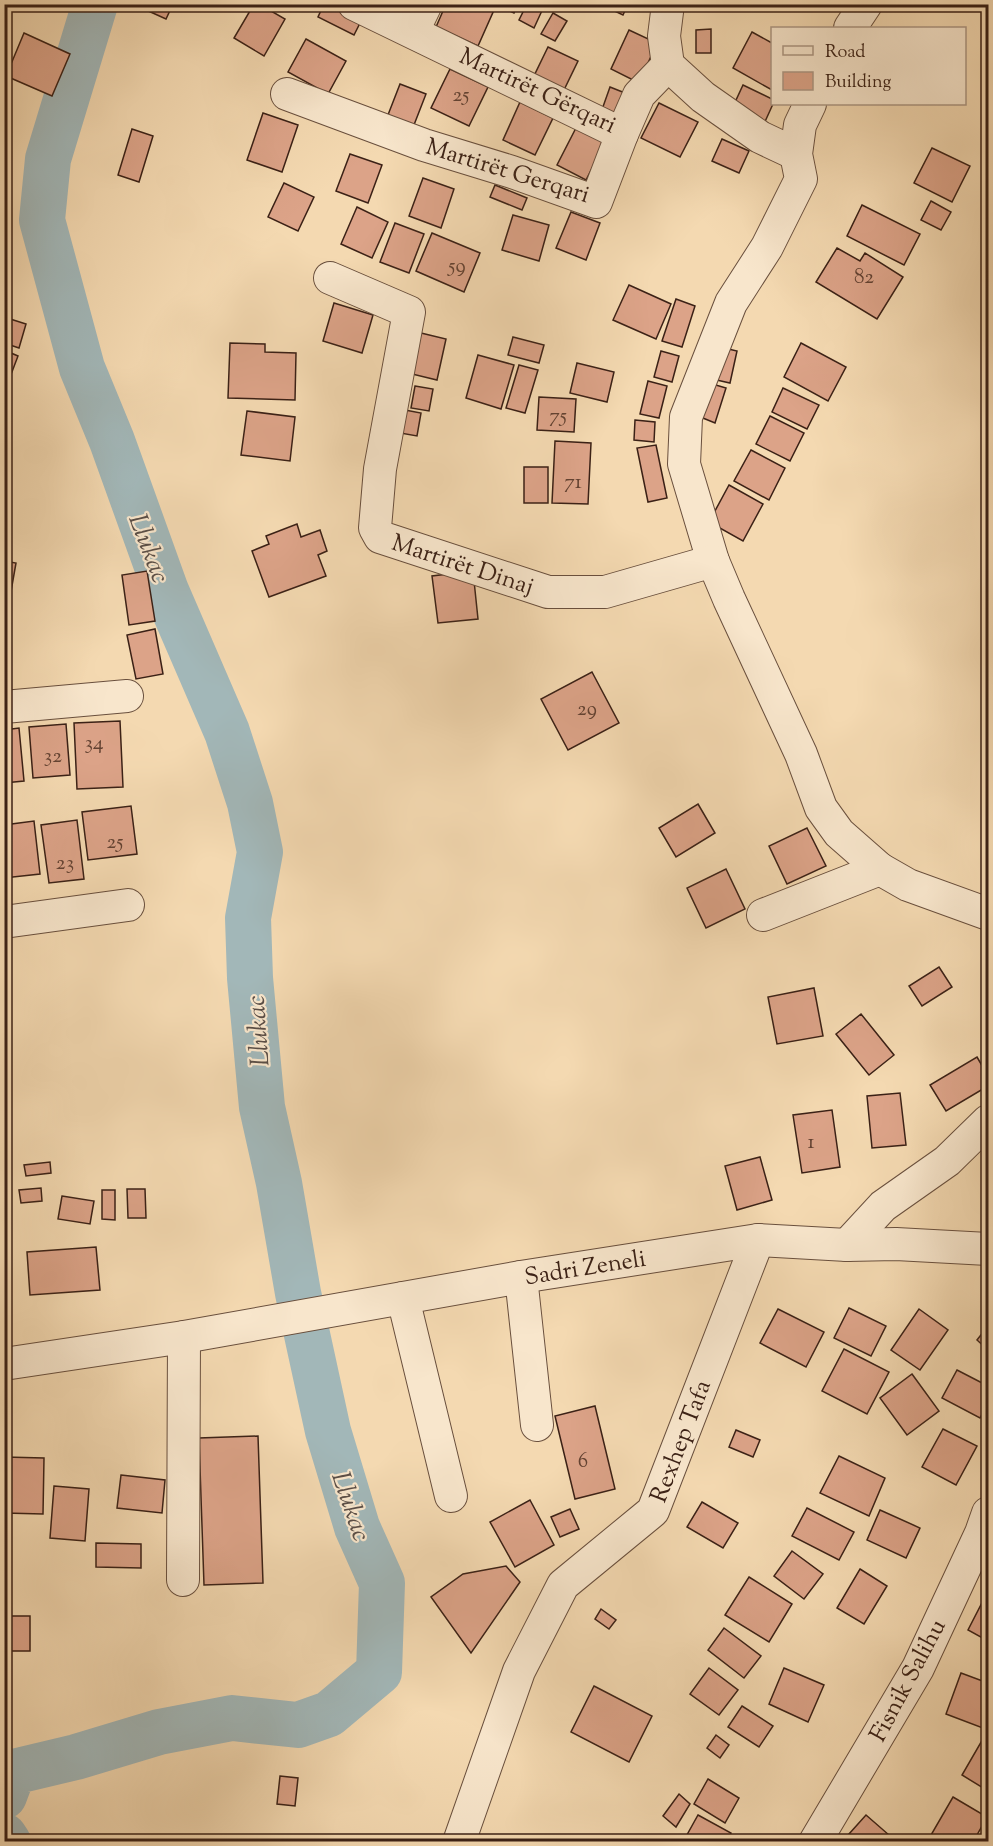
<svg xmlns="http://www.w3.org/2000/svg" width="993" height="1846" font-family="'Sorts Mill Goudy',serif">
<style>
.lines{fill:none;stroke-linecap:round;stroke-linejoin:round}
.river{stroke:#a2b7b8;stroke-width:46}
.building{fill:#dca388;stroke:#3b2116;stroke-width:1.5}
.minor-casing{stroke:#694f3d;stroke-width:34}
.minor{stroke:#f8e6cc;stroke-width:32}
.labels{text-anchor:middle;stroke-width:4.5;stroke-linejoin:round;paint-order:stroke}
.number-label{font-size:21px;fill:#634232}
.street-label{font-size:24px;fill:#3b2116;stroke:#f8e6cc}
.water-label{font-size:26px;font-style:italic;fill:#5a4e47;stroke:#f8e6cc}
</style>
<rect width="100%" height="100%" fill="#f4d9b1"/>
<filter id="stains"><feTurbulence type="fractalNoise" baseFrequency=".00333" numOctaves="4"/><feColorMatrix values="0 0 0 0 .2 0 0 0 0 .09 0 0 0 0 .02 0 0 0 .5 -.17"/></filter>
<radialGradient id="worn" r=".72"><stop offset=".6" stop-color="#630" stop-opacity="0"/><stop offset="1" stop-color="#630" stop-opacity=".3"/></radialGradient>
<g class="lines">
<g class="river">
<polyline points="4,1796 13,1772 76,1757 159,1732 232,1718 298,1725 329,1714 379,1672 382,1583 357,1527 328,1431 298,1293 279,1183 262,1107 250,978 248,918 260,852 250,803 227,732 166,591 112,441 82,368 42,220 48,159 95,4"/>
<polyline points="4,1836 8,1842"/>
</g>
</g>
<g class="building">
<polygon points="146,4 173,4 166,19 144,9"/>
<polygon points="254,4 259,4 285,19 264,56 234,38"/>
<polygon points="324,4 328,4 361,21 354,35 318,17"/>
<polygon points="446,4 481,4 494,10 478,46 436,27"/>
<polygon points="495,4 518,4 514,13"/>
<polygon points="527,4 545,4 534,28 519,20"/>
<polygon points="600,4 628,4 623,15"/>
<polygon points="553,13 567,21 555,41 541,34"/>
<polygon points="711,29 711,53 696,53 696,30"/>
<polygon points="629,30 657,43 639,83 611,69"/>
<polygon points="752,32 772,43 772,90 733,68"/>
<polygon points="24,33 70,54 52,96 6,76"/>
<polygon points="306,39 346,61 328,94 288,72"/>
<polygon points="548,47 578,61 562,94 532,80"/>
<polygon points="450,69 488,87 469,126 431,108"/>
<polygon points="400,84 426,94 412,130 386,120"/>
<polygon points="743,85 772,99 773,104 763,126 731,111"/>
<polygon points="610,87 630,95 618,126 599,118"/>
<polygon points="520,102 553,118 535,155 503,140"/>
<polygon points="659,103 698,122 680,157 641,138"/>
<polygon points="263,113 298,125 282,172 247,160"/>
<polygon points="577,126 606,141 586,180 557,165"/>
<polygon points="132,129 153,136 139,182 118,175"/>
<polygon points="722,139 749,151 739,173 712,161"/>
<polygon points="932,148 970,166 952,202 914,183"/>
<polygon points="350,154 382,165 368,203 336,191"/>
<polygon points="423,178 454,189 441,228 409,216"/>
<polygon points="284,183 314,197 298,231 268,217"/>
<polygon points="495,185 527,198 522,210 490,197"/>
<polygon points="931,201 951,212 941,230 921,220"/>
<polygon points="862,205 920,234 904,265 847,236"/>
<polygon points="357,207 388,222 372,258 341,244"/>
<polygon points="571,212 600,223 586,260 556,248"/>
<polygon points="513,215 549,225 539,261 502,250"/>
<polygon points="395,223 424,234 409,273 380,262"/>
<polygon points="432,233 480,253 464,292 416,271"/>
<polygon points="837,248 860,261 865,253 903,277 877,319 816,282"/>
<polygon points="629,285 671,304 656,339 613,320"/>
<polygon points="676,299 695,306 682,347 662,341"/>
<polygon points="334,303 373,315 362,353 323,341"/>
<polygon points="4,317 26,324 19,348 4,343"/>
<polygon points="421,333 446,339 437,380 412,374"/>
<polygon points="513,337 544,345 539,363 508,355"/>
<polygon points="230,343 265,344 265,352 296,353 295,400 228,398"/>
<polygon points="801,343 846,367 828,401 784,377"/>
<polygon points="720,347 737,351 730,383 712,379"/>
<polygon points="4,350 18,356 10,377 4,375"/>
<polygon points="661,351 679,356 672,382 654,377"/>
<polygon points="478,355 514,365 501,409 466,398"/>
<polygon points="577,363 614,372 607,402 570,393"/>
<polygon points="519,365 538,370 525,413 506,408"/>
<polygon points="648,381 667,386 659,418 640,414"/>
<polygon points="709,383 726,388 715,423 698,416"/>
<polygon points="415,386 433,389 429,411 411,408"/>
<polygon points="783,388 819,405 807,429 772,412"/>
<polygon points="539,397 576,399 574,432 537,430"/>
<polygon points="405,410 421,413 417,436 400,433"/>
<polygon points="247,411 295,417 290,461 241,455"/>
<polygon points="770,416 804,433 790,461 756,444"/>
<polygon points="635,420 655,422 654,442 634,440"/>
<polygon points="555,441 591,443 588,504 552,503"/>
<polygon points="656,445 667,498 648,502 637,448"/>
<polygon points="751,450 785,468 769,500 734,481"/>
<rect x="524" y="467" width="24" height="36"/>
<polygon points="729,485 763,504 743,541 709,522"/>
<polygon points="297,524 301,537 320,530 327,551 318,555 326,576 269,597 252,551 269,544 266,536"/>
<polygon points="4,561 16,563 4,631"/>
<polygon points="147,571 155,621 129,625 122,575"/>
<polygon points="473,571 478,619 438,623 432,576"/>
<polygon points="155,629 163,674 136,679 127,635"/>
<polygon points="592,672 619,723 568,750 541,699"/>
<polygon points="120,721 123,787 77,789 74,723"/>
<polygon points="66,724 70,775 33,778 29,727"/>
<polygon points="19,728 24,781 4,783 4,730"/>
<polygon points="698,804 715,833 676,857 659,828"/>
<polygon points="131,806 137,854 88,860 82,812"/>
<polygon points="77,820 84,879 49,883 41,825"/>
<polygon points="34,821 40,874 4,878 4,825"/>
<polygon points="807,828 826,866 787,884 769,846"/>
<polygon points="726,869 745,909 706,928 687,888"/>
<polygon points="939,967 952,987 922,1006 909,986"/>
<polygon points="814,988 823,1036 777,1044 768,997"/>
<polygon points="861,1014 894,1055 869,1075 836,1034"/>
<polygon points="977,1057 988,1076 988,1086 946,1111 930,1085"/>
<polygon points="900,1093 906,1145 872,1148 867,1096"/>
<polygon points="832,1110 840,1167 802,1173 793,1115"/>
<polygon points="760,1157 772,1200 737,1210 725,1166"/>
<polygon points="50,1162 51,1173 26,1176 24,1165"/>
<polygon points="41,1188 42,1201 21,1203 19,1190"/>
<polygon points="127,1189 145,1189 146,1218 128,1218"/>
<polygon points="102,1190 115,1190 115,1220 102,1219"/>
<polygon points="62,1196 94,1201 90,1224 58,1219"/>
<polygon points="96,1247 100,1290 30,1295 27,1252"/>
<polygon points="849,1308 886,1326 871,1356 834,1338"/>
<polygon points="778,1309 824,1332 806,1367 760,1343"/>
<polygon points="919,1309 948,1330 920,1370 891,1350"/>
<polygon points="988,1326 988,1350 977,1340"/>
<polygon points="844,1349 889,1372 867,1414 822,1391"/>
<polygon points="957,1370 988,1386 988,1402 980,1418 942,1398"/>
<polygon points="912,1374 939,1411 907,1435 880,1398"/>
<polygon points="595,1406 615,1489 575,1499 555,1416"/>
<polygon points="943,1429 977,1446 956,1485 922,1467"/>
<polygon points="736,1430 760,1440 753,1457 729,1447"/>
<polygon points="258,1436 263,1583 204,1585 199,1438"/>
<polygon points="839,1456 885,1478 869,1516 820,1493"/>
<polygon points="4,1457 44,1458 43,1514 4,1513"/>
<polygon points="121,1475 165,1480 162,1513 117,1508"/>
<polygon points="54,1486 89,1489 85,1541 50,1538"/>
<polygon points="530,1500 554,1545 515,1567 490,1522"/>
<polygon points="702,1502 738,1523 723,1548 687,1527"/>
<polygon points="807,1508 854,1532 839,1560 792,1536"/>
<polygon points="570,1509 579,1529 560,1537 551,1517"/>
<polygon points="880,1510 920,1528 906,1558 867,1540"/>
<polygon points="96,1543 141,1544 141,1568 96,1567"/>
<polygon points="792,1551 823,1574 804,1599 774,1576"/>
<polygon points="506,1566 520,1582 471,1653 431,1597 463,1574"/>
<polygon points="860,1569 887,1586 864,1624 837,1608"/>
<polygon points="749,1577 792,1604 769,1642 725,1615"/>
<polygon points="987,1593 988,1593 988,1641 968,1630"/>
<polygon points="601,1609 616,1620 609,1629 595,1619"/>
<rect x="11" y="1616" width="19" height="35"/>
<polygon points="724,1628 761,1656 744,1678 708,1650"/>
<polygon points="709,1668 738,1690 719,1715 690,1694"/>
<polygon points="784,1668 824,1685 808,1722 769,1704"/>
<polygon points="961,1673 988,1683 988,1730 946,1714"/>
<polygon points="594,1686 652,1716 629,1762 571,1732"/>
<polygon points="742,1706 773,1726 759,1747 728,1727"/>
<polygon points="716,1735 729,1745 720,1758 707,1748"/>
<polygon points="984,1737 988,1739 988,1791 962,1775"/>
<polygon points="280,1776 298,1778 295,1806 277,1804"/>
<polygon points="708,1779 739,1798 725,1823 694,1804"/>
<polygon points="679,1794 690,1804 676,1827 663,1816"/>
<polygon points="953,1797 987,1817 973,1842 942,1842 931,1835"/>
<polygon points="698,1815 731,1833 727,1842 683,1842"/>
<polygon points="866,1815 889,1835 884,1842 858,1842 849,1834"/>
</g>
<g class="lines">
<g class="minor-casing">
<g id="minor">
<polyline points="354,4 622,134 639,95 668,65"/>
<polyline points="668,4 664,36 668,65 703,97 760,137 796,154"/>
<polyline points="850,28 866,4"/>
<polyline points="413,31 426,4"/>
<polyline points="287,94 424,145 512,172 596,202 622,134"/>
<polyline points="810,104 800,125 796,154 801,179 767,247 731,303 686,417 684,464 713,561 729,599 801,754 821,808 839,833 880,869 908,885 988,914"/>
<polyline points="330,278 409,312 380,469 375,528 380,537 548,592 605,592 713,561"/>
<polyline points="4,707 127,696"/>
<polyline points="763,915 880,869"/>
<polyline points="4,922 128,905"/>
<polyline points="847,1245 883,1206 947,1161 988,1121"/>
<polyline points="521,1277 537,1425"/>
<polyline points="403,1298 451,1496"/>
<polyline points="4,1364 184,1337 521,1277 758,1240 847,1245 896,1244 988,1249"/>
<polyline points="183,1580 184,1337"/>
<polyline points="459,1842 519,1671 563,1585 653,1511 758,1240"/>
<polyline points="815,1842 918,1668 981,1533 988,1513"/>
</g>
</g>
<use href="#minor" class="minor"/>
</g>
<g class="labels">
<g class="number-label">
<text x="461" y="101">25</text>
<text x="457" y="272">59</text>
<text x="864" y="283">82</text>
<text x="558" y="422">75</text>
<text x="573" y="488">71</text>
<text x="587" y="715">29</text>
<text x="94" y="749">34</text>
<text x="53" y="762">32</text>
<text x="115" y="848">25</text>
<text x="65" y="869">23</text>
<text x="811" y="1148">1</text>
<text x="583" y="1467">6</text>
</g>
<g class="street-label">
<text transform="translate(538 90) rotate(25)" y="8">Martirët Gërqari</text>
<text transform="translate(508 170) rotate(17)" y="8">Martirët Gerqari</text>
<text transform="translate(463 564) rotate(18)" y="8">Martirët Dinaj</text>
<text transform="translate(585 1267) rotate(-9)" y="8">Sadri Zeneli</text>
<text transform="translate(680 1441) rotate(-69)" y="8">Rexhep Tafa</text>
<text transform="translate(907 1680) rotate(-62)" y="8">Fisnik Salihu</text>
</g>
<g class="water-label">
<text transform="translate(150 548) rotate(69)" y="9">Llukac</text>
<text transform="translate(257 1031) rotate(-94)" y="9">Llukac</text>
<text transform="translate(352 1506) rotate(71)" y="9">Llukac</text>
</g>
</g>
<rect width="993" height="1846" fill="none" stroke="#f4d9b1" stroke-width="24"/>
<rect x="6" y="6" width="981" height="1834" fill="none" stroke="#3b2116" stroke-width="3"/>
<rect x="12" y="12" width="969" height="1822" fill="none" stroke="#3b2116" stroke-width="1.5"/>
<rect x="771" y="27" width="195" height="78" fill="#f8e6cc" stroke="#ac9783" stroke-width="1.5"/>
<rect x="783" y="46" width="30" height="9" fill="#f8e6cc" stroke="#ac9783" stroke-width="1.5"/>
<text x="825" y="57" font-size="18" fill="#3b2116">Road</text>
<rect x="783" y="72" width="30" height="18" fill="#dca388" stroke="#ac9783" stroke-width="1.5"/>
<text x="825" y="87" font-size="18" fill="#3b2116">Building</text>
<rect width="100%" height="100%" filter="url(#stains)"/>
<rect width="100%" height="100%" fill="url(#worn)"/>
</svg>
